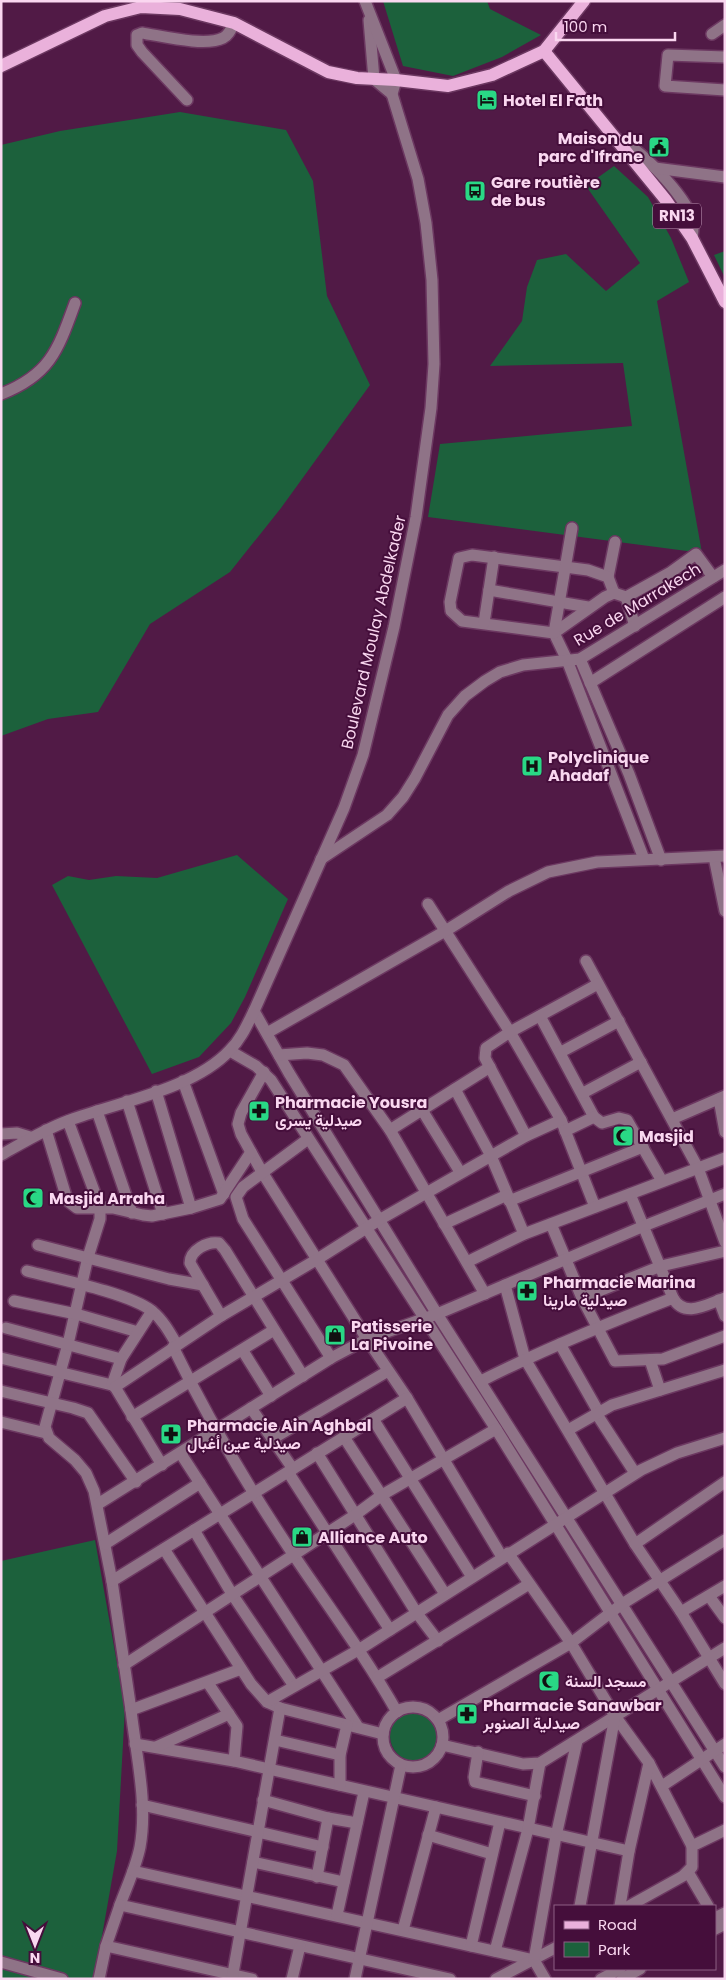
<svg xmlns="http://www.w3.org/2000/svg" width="726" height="1980" font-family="Poppins,Vazirmatn,sans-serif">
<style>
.green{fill:#1c613c}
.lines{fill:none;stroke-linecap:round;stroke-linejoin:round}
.minor-casing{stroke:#6c3861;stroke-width:14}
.major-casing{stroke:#6c3861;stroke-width:15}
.minor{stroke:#8f7387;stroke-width:11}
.major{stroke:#eab1db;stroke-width:12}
.labels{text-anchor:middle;stroke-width:4;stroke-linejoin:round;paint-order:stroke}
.shield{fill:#450e3b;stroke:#c49bba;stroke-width:1}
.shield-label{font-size:15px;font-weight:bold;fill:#fad7f0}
.poi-label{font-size:16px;font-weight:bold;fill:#fad7f0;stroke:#450e3b;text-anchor:start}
.street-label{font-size:16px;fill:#fad7f0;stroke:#450e3b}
</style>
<rect width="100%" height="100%" fill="#511a46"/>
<g class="green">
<polygon points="383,1 487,1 490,9 541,35 502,57 453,76 403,66"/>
<polygon points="180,112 286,130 313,181 327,296 370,385 281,508 230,572 150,624 98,712 48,719 1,736 1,145 60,131"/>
<polygon points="614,166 648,197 671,238 689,282 657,301 702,553 428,517 440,444 632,426 623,363 490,366 522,321 527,287 537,260 566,254 606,291 640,263 586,186"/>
<polygon points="725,251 725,278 714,255"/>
<polygon points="237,855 288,899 245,997 231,1023 199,1057 152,1074 52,885 68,876 89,880 116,876 157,878"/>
<polygon points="95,1540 125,1708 117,1851 96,1970 94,1979 1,1979 1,1561"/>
<circle cx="415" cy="1736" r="25"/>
</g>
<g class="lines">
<g class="minor-casing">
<g id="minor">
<polyline points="369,20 374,79 392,94"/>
<polyline points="712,34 725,25"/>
<polyline points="725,57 668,55 665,86 725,90"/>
<path d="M187,100l-45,-48 -5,-7v-10l5,-2c20,3 63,14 81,5 6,-3 8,-9 11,-15"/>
<path d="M616,139c22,6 70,58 76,80 2,6 1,13 0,19"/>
<polyline points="655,168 725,177"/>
<path d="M1,394c49,-19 57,-44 74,-91"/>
<polyline points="608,577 615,542"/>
<polyline points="489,590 588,607"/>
<polyline points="614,593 608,577 588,570 472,555 459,558 450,602 451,611 462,621 554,633 567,660 644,859"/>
<polyline points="626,597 635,626"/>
<polyline points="484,623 494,557"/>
<polyline points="554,633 605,597 614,593 626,597 671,572 696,554 713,577"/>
<polyline points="554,633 572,528"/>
<polyline points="580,659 629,774 661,860"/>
<polyline points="590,683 725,597"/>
<polyline points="714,857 725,911"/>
<polyline points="321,859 387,815 403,797 415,778 448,715 465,696 485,681 500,672 523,665 580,659 725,570"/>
<polyline points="428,904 510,1032 561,1120 595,1207"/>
<polyline points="586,961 698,1168 725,1242"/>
<polyline points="254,1011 289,1073 437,1314 725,1767"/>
<polyline points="540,1016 594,1117 602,1123 619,1118 627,1120 662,1181"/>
<polyline points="267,1033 447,930 509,891 548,872 597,862 725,856"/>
<polyline points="230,1051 256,1066 271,1080 496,1429 725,1797"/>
<polyline points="561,1052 619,1021"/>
<polyline points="279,1055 307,1053 323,1055 344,1065 390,1130 485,1294"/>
<polyline points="264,1072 241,1113 238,1124 241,1134 262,1172 367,1339 407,1398 502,1557"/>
<polyline points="183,1081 224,1194"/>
<polyline points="455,1089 491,1156 524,1234"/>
<polyline points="156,1091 191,1208"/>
<polyline points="583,1093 641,1062"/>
<polyline points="719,1099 725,1132"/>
<polyline points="127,1101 163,1214"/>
<polyline points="422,1110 460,1172"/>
<polyline points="97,1111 132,1213"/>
<polyline points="672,1119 725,1096"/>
<polyline points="68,1121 100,1207 100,1219 88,1257 68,1344 45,1427 49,1438 75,1460 86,1473 94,1491 112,1581 131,1710"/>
<polyline points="46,1130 66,1196 69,1202 77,1208 113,1208 143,1215 152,1216 191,1208 220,1199 251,1152"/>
<polyline points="390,1130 490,1067"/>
<polyline points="565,1131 594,1117"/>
<polyline points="1,1134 17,1133 30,1137"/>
<polyline points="526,1136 485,1058 486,1048 510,1032 598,984"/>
<polyline points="308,1139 243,1187 236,1197 243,1219 331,1358"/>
<path d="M1,1155c23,-13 44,-26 69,-35 49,-18 124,-31 160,-70 11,-11 17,-25 24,-39l90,-203 19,-53 31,-128 22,-110 15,-109 3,-44 -2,-84 -6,-57 -8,-44 -26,-85 4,-14 -31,-79"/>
<path d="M630,1194l43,104c12,21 34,6 52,0"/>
<polyline points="509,1201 643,1147"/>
<polyline points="444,1224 507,1195"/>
<polyline points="551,1224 582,1298 615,1361 663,1359 725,1336"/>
<polyline points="38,1245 169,1279 203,1285"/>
<polyline points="467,1262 524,1234 725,1158"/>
<path d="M27,1271c31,8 102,22 125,40 11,9 18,22 25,34"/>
<polyline points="505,1285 525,1359 635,1544 681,1612 725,1684"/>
<polyline points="582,1298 661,1266 725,1251"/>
<polyline points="719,1300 725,1316"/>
<polyline points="14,1301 76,1314 138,1332"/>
<path d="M221,1316l-31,-53c0,-13 18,-22 29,-20l6,7 78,126"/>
<polyline points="6,1328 121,1359 152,1311"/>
<polyline points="560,1344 598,1411"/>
<path d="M173,1347c35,72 75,140 120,207 35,52 73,103 104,158"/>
<polyline points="243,1351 271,1396"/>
<polyline points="1,1358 112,1385 115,1387"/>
<polyline points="650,1360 660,1390"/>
<path d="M481,1381c63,-32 127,-58 192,-83"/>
<polyline points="112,1385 121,1359"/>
<polyline points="1,1391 73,1408 88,1413 136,1482"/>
<polyline points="251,1408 293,1469"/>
<polyline points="596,1413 635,1473"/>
<polyline points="132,1417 274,1330"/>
<polyline points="373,1419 472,1577"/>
<polyline points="1,1422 46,1433"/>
<polyline points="568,1430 612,1405 725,1370"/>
<polyline points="344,1437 445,1594"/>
<polyline points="272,1439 388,1371"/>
<polyline points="317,1453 416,1612 438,1641"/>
<polyline points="181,1454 358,1727"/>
<polyline points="162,1465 115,1387 221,1316 316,1260 379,1220 526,1136 561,1120"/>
<polyline points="288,1472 390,1630"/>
<polyline points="98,1504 331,1358 367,1339 437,1314 644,1226 725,1194"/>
<polyline points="194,1530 232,1594 294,1686"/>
<polyline points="105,1544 200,1483"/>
<polyline points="635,1544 725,1482"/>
<polyline points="164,1549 251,1684 267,1702 280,1708 383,1734"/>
<polyline points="508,1553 571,1643 615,1716 649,1763 692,1846"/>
<polyline points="112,1581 407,1398"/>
<polyline points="709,1596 725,1618"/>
<polyline points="681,1612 725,1586"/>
<polyline points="124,1665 355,1515 382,1495 496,1429"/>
<path d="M241,1669l-110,41c5,45 17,93 9,137 -4,20 -13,39 -20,58l330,74"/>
<polyline points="378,1677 529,1584"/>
<polyline points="208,1683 237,1726 234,1761"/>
<polyline points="267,1702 360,1649 641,1470 677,1453 725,1438"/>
<circle cx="413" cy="1737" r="30"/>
<polyline points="438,1720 571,1643 622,1604 725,1540"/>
<polyline points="275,1740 340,1755"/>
<polyline points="135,1744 234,1761 629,1851"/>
<polyline points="442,1745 523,1764 540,1763 725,1648"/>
<polyline points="156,1747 229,1714"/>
<polyline points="478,1752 474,1777 475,1782 535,1796"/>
<polyline points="340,1785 340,1755 347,1725"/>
<polyline points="662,1786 725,1744"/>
<polyline points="263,1800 328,1818 357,1823"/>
<polyline points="142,1805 323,1847"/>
<polyline points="428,1835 492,1854"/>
<polyline points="253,1862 344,1882"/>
<polyline points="133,1871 534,1960"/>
<polyline points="688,1872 708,1906"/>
<polyline points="317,1877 328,1818"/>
<polyline points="120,1905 106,1946 252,1979"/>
<polyline points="580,1906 615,1716"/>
<polyline points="620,1906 629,1851 649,1763"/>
<polyline points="629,1906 683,1876 692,1867 692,1846 725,1830"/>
<polyline points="337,1915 364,1792"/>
<polyline points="715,1918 725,1913"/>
<polyline points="715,1929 725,1924"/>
<polyline points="403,1930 436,1807"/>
<polyline points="471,1946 500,1822"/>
<polyline points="495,1951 528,1829 540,1763"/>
<polyline points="1,1962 62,1979"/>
<polyline points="99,1979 106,1946"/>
<polyline points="232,1979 280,1708"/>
<polyline points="292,1979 300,1946"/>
<polyline points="355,1979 401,1765"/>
<polyline points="496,1979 555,1948"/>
<polyline points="545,1979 534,1960 556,1836 577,1741"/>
<polyline points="601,1979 620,1969"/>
<polyline points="622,1979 640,1969"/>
</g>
</g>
<g class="major-casing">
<g id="major">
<polyline points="544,51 665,199 692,238 725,302"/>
<polyline points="1,66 105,16 141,7 180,9 234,23 328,72 357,78 396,80 448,86 492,75 544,51 584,1"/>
</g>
</g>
<use href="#minor" class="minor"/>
<use href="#major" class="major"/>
</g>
<defs>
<g id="hotel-square" transform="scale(1.125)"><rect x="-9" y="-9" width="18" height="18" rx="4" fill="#29d885" stroke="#450e3b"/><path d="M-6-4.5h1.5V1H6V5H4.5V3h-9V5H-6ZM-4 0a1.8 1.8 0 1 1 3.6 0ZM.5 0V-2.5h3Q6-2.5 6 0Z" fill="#111"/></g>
<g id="civic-square" transform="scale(1.125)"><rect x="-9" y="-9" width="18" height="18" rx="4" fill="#29d885" stroke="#450e3b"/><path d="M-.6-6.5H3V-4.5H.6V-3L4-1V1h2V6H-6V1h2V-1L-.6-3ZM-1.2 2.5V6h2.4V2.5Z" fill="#111"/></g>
<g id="bus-square" transform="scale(1.125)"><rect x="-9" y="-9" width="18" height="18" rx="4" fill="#29d885" stroke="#450e3b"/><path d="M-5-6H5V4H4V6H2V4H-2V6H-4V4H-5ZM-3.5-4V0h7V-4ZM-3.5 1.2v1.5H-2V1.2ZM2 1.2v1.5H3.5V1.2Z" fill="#111"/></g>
<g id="hospital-square" transform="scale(1.125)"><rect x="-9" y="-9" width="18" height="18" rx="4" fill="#29d885" stroke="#450e3b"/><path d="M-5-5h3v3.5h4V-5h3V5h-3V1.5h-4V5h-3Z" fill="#111"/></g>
<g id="pharmacy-square" transform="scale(1.125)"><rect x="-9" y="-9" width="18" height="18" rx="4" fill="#29d885" stroke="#450e3b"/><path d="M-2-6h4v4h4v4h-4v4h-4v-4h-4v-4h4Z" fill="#111"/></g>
<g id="mosque-square" transform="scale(1.125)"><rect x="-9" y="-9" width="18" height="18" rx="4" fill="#29d885" stroke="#450e3b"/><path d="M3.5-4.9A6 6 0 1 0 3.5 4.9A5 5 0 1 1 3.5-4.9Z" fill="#111"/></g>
<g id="shop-square" transform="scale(1.125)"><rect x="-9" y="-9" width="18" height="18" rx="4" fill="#29d885" stroke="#450e3b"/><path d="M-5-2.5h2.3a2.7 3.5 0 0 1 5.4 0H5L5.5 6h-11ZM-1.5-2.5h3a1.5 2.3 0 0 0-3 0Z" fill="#111"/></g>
</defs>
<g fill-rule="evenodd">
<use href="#hotel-square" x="487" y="100"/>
<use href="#civic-square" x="659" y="147"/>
<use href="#bus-square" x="475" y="191"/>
<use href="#hospital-square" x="532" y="766"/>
<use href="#pharmacy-square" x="259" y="1111"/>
<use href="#mosque-square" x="623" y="1136"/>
<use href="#mosque-square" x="33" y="1198"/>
<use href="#pharmacy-square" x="527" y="1291"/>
<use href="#shop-square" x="335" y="1335"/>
<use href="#pharmacy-square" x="171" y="1434"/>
<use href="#shop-square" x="302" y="1537"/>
<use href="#mosque-square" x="549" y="1681"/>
<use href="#pharmacy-square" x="467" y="1714"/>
</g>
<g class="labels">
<rect class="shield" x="653" y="203.5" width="48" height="25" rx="4"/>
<g class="shield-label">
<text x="677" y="221">RN13</text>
</g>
<g class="poi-label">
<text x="503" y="106">Hotel El Fath</text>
<text x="643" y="144" text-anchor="end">Maison du<tspan x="643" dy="18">parc d'Ifrane</tspan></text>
<text x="491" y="188">Gare routière<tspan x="491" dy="18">de bus</tspan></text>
<text x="548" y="763">Polyclinique<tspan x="548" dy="18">Ahadaf</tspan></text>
<text x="275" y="1108">Pharmacie Yousra<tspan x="275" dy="18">صيدلية يسرى</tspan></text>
<text x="639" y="1142">Masjid</text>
<text x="49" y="1204">Masjid Arraha</text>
<text x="543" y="1288">Pharmacie Marina<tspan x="543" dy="18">صيدلية مارينا</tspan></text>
<text x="351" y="1332">Patisserie<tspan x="351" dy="18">La Pivoine</tspan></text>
<text x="187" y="1431">Pharmacie Ain Aghbal<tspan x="187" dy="18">صيدلية عين أغبال</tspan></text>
<text x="318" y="1543">Alliance Auto</text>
<text x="565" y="1687">مسجد السنة</text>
<text x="483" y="1711">Pharmacie Sanawbar<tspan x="483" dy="18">صيدلية الصنوبر</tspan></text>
</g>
<g class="street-label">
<text transform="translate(637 604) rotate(-31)" y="6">Rue de Marrakech</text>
<text transform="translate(373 632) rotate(-77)" y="6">Boulevard Moulay Abdelkader</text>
</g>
</g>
<rect width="726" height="1980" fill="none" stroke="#fad7f0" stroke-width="5"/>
<rect x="554" y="1905" width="162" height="65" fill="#450e3b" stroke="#8d5e83"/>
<rect x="564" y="1921" width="25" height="8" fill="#eab1db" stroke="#8d5e83"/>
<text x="598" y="1930" font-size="15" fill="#fad7f0">Road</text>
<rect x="564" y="1942" width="25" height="15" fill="#1c613c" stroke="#8d5e83"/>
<text x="598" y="1955" font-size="15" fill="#fad7f0">Park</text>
<g transform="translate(35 1945) rotate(180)" stroke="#450e3b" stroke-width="4" paint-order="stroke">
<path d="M0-4L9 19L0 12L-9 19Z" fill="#fad7f0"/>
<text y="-8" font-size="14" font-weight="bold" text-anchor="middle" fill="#fad7f0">N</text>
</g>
<path d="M556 32v8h119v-8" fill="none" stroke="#fad7f0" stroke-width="2.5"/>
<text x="564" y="32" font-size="15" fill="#fad7f0" stroke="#450e3b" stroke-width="4" paint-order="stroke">100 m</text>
</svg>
